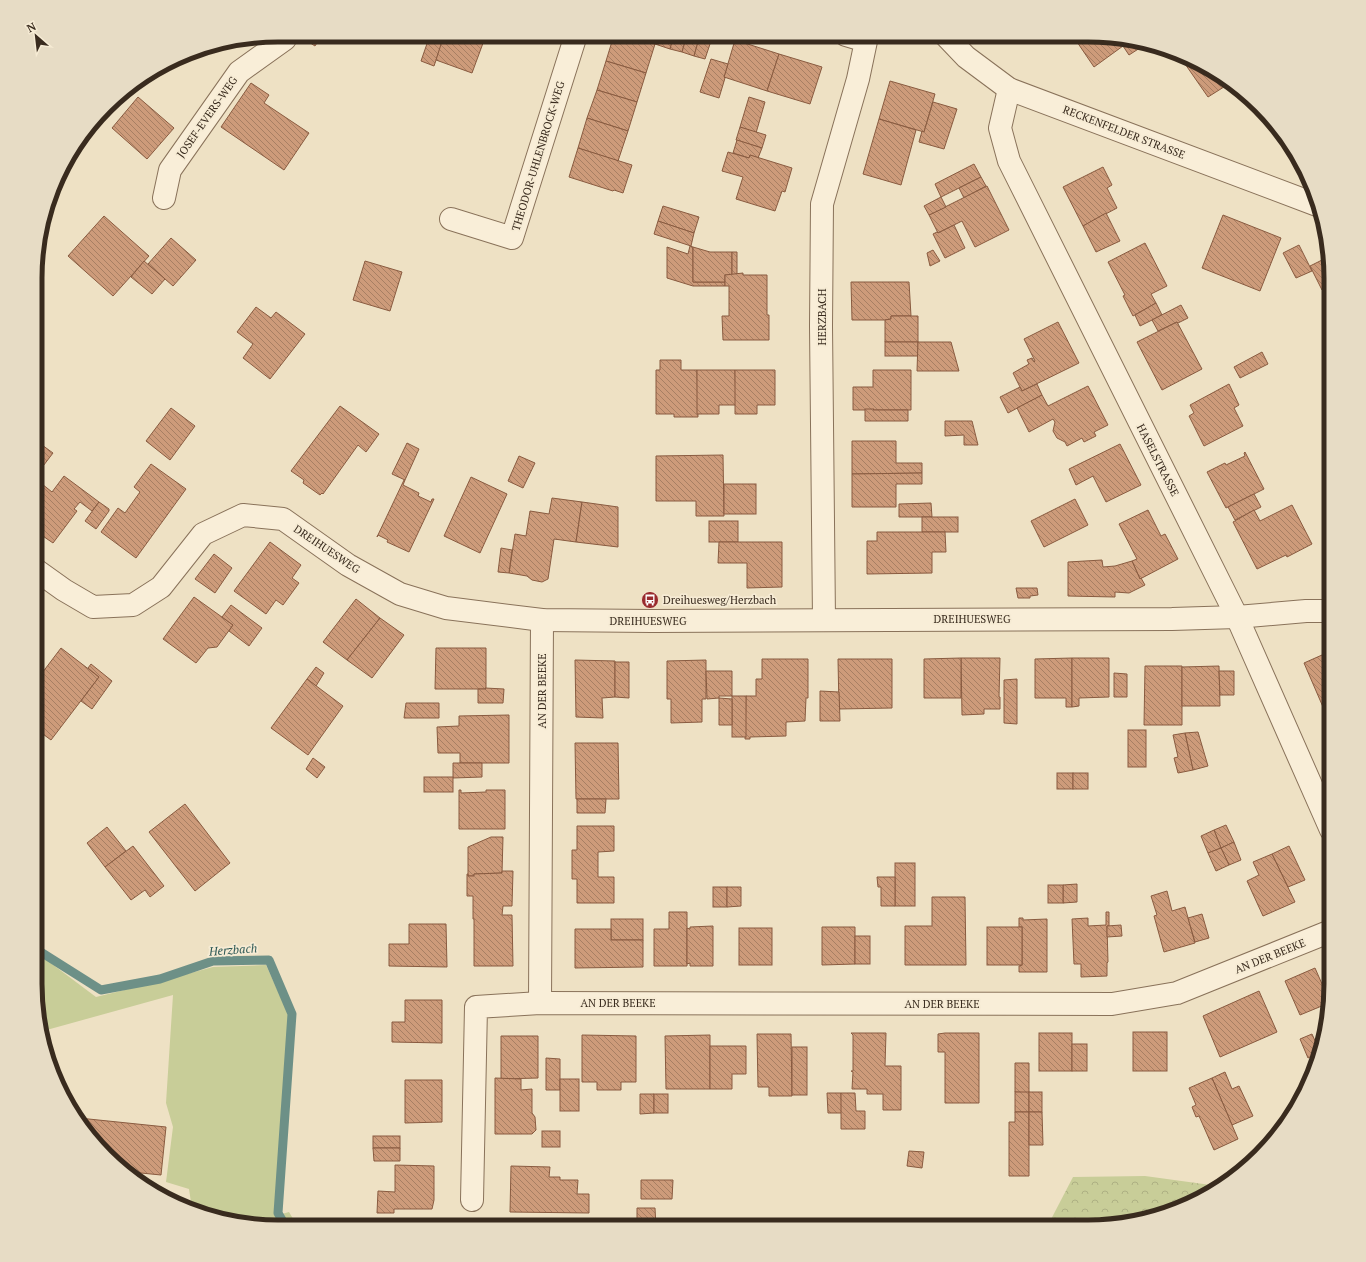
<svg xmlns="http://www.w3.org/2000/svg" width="1366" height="1262" font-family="'PT Serif',serif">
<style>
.grass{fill:#c8cd98}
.forest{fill:url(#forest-crowns)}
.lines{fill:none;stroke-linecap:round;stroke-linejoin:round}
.stream{stroke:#6d9087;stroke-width:9}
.building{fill:url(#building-back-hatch);stroke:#895b40}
.minor-casing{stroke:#89725a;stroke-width:24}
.minor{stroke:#f9eed8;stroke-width:22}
.labels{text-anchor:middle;stroke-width:3.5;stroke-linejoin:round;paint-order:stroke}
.street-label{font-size:11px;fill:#392b1e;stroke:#f6ebd4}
.poi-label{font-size:11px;fill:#392b1e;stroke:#f6ebd4;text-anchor:start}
.water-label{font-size:12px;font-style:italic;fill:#2e5955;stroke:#f6ebd4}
.rim{fill:none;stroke:#392b1e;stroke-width:5}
</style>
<defs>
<pattern id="forest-crowns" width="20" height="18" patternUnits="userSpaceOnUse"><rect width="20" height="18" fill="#c8cd98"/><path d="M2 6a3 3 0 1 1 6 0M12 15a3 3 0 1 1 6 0" fill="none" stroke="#adb083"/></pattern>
<pattern id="building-back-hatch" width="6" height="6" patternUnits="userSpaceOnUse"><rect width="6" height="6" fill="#cd9b7a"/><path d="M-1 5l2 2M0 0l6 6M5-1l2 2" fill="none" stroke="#a77f63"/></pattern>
</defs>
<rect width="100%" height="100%" fill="#eee1c4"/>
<polygon class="grass" points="36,952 96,997 161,981 213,967 266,965 289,1016 275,1216 281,1227 230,1222 192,1209 189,1189 166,1182 173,1127 166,1103 173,995 43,1031 36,1000"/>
<g class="forest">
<polygon points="1145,1176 1218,1186 1181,1209 1104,1226 1047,1227 1073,1177"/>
<polygon points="289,1212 298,1227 281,1227 275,1216"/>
<polygon points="758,1219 835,1224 843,1227 756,1227"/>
</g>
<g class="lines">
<polyline class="stream" points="36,949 101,990 160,979 213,961 269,960 292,1014 278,1213 286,1227"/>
</g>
<g class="building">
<polygon points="302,35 322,35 315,46 301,37"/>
<polygon points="430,35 441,35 444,37 434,66 421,61"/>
<polygon points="444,35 486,35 472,73 436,60"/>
<polygon points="614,35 627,35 655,44 646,73 606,61"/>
<polygon points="633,35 660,35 658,45 632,37"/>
<polygon points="660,35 674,35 670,49 658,45"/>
<polygon points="674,35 687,35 682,52 670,49"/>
<polygon points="687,35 700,35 694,56 682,52"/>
<polygon points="700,35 713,35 705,59 694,56"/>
<polygon points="1073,36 1104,36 1143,46 1129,55 1123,46 1094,67"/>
<polygon points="735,40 779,54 767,91 724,77"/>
<polygon points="779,54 822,67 810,104 767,91"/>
<polygon points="1188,58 1196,60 1237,92 1234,94 1227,85 1208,97 1183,61"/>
<polygon points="711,59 728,64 724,77 725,78 719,98 700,92"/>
<polygon points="606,61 646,73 637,102 597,90"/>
<polygon points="890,81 935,94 924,132 879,119"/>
<polygon points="251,83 269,95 264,103 309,133 284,170 221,127"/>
<polygon points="597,90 637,102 628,131 587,118"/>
<polygon points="138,97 174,128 147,159 112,128"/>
<polygon points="749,97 765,102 756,133 740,127"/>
<polygon points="933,102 957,109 944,149 919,142 922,131 924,132"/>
<polygon points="587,118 628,131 618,161 578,148"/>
<polygon points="879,119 916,130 901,185 863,174"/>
<polygon points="1275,124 1288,145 1285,146 1272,126"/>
<polygon points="740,127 766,135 762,148 736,140"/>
<polygon points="737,140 762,148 758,158 750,155 749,158 733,153"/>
<polygon points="578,148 632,165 623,193 614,190 613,191 569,177"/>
<polygon points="728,152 749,158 750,155 792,168 785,192 782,191 775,211 736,199 743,177 722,171"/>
<polygon points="974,164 981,177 941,197 935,184"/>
<polygon points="1103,167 1112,185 1107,188 1117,208 1083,226 1063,187"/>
<polygon points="981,177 986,186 964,198 959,188"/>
<polygon points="987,186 1009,230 975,247 962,221 938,233 929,215"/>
<polygon points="941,197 946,207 929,215 924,206"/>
<polygon points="663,206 699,217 694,233 658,221"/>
<polygon points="1106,213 1120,241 1096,252 1083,226"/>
<polygon points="1223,215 1281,238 1260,291 1202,268"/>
<polygon points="104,216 149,256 113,296 68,256"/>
<polygon points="658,221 694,233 691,246 654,234"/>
<polygon points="954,225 965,248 945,258 933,234 937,232 938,233"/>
<polygon points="171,238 196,260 173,286 148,264"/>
<polygon points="1145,243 1167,286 1151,294 1156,303 1133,316 1123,296 1125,295 1108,262"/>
<polygon points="1299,245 1312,271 1296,278 1283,253"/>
<polygon points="690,246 693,247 693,282 725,282 725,286 693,286 667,278 667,247 688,254"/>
<polygon points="693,247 710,252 732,252 732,275 725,275 725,282 693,282"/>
<polygon points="933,250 940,261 930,266 927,253"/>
<polygon points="732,252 737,252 737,274 732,275"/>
<polygon points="1328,257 1330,262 1330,290 1322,290 1310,266"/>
<polygon points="144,261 165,279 152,294 131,277"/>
<polygon points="365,261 402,272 390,311 353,300"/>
<polygon points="743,273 743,275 767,275 767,315 769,315 769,340 723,340 722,316 729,316 729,286 725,286 725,275"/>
<polygon points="851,282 909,282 911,316 891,316 891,319 885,320 852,320"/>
<polygon points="1156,303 1162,315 1140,326 1135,315"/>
<polygon points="1181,305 1188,318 1178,323 1177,322 1158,331 1152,320"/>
<polygon points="256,307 271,318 276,312 305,334 270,379 243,358 253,344 237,332"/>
<polygon points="891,316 918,316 918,342 885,342 885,320 891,319"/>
<polygon points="1058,322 1079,363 1022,391 1013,373 1029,364 1027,360 1032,358 1034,362 1035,361 1024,339"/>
<polygon points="1177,322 1202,369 1162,390 1137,342"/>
<rect x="885" y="342" width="33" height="14"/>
<polygon points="918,342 951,342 959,371 917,371"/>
<polygon points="1262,352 1268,364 1240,378 1234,367"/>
<polygon points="660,360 681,360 681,370 697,370 698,417 674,417 674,414 656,414 656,370 660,370"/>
<polygon points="697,370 735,370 736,405 719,405 719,414 697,414"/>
<polygon points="735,370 775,370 775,405 757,405 757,414 735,414"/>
<polygon points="873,370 911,370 911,410 853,410 853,387 873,387"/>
<polygon points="1037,384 1042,395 1008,413 1000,397 1020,387 1022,391"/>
<polygon points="1229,384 1239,405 1234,408 1243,426 1204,446 1189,416 1194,413 1190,405"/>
<polygon points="1088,386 1108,425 1094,432 1096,436 1084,442 1082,438 1067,446 1065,442 1057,438 1053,431 1055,422 1053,419 1029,432 1017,408 1042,395 1048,406"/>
<polygon points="340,406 379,434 366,452 358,445 323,494 322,493 320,495 303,483 304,480 291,471"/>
<polygon points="171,408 195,426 170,460 146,441"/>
<polygon points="865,409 874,409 873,410 908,410 908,421 865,421"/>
<polygon points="945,421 972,421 978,445 964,445 964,435 945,436"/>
<polygon points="852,441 896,441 896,463 922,463 922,473 852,474"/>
<polygon points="407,443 419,449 405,480 392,474"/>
<polygon points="1120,444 1141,485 1106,502 1093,476 1076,485 1069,469"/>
<polygon points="42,445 53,453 37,474 37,451"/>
<polygon points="1245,452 1264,489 1226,508 1207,472 1225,463 1226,465 1245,456 1244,453"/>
<polygon points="723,455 724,516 696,516 696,501 656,501 656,456"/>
<polygon points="519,456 535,463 523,488 508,481"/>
<polygon points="151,464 186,489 136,558 101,532 118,508 125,513 140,492 134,487"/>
<polygon points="922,473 922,484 896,484 896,507 852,507 852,474"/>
<polygon points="64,476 99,502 92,511 80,502 74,509 77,511 53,543 37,532 37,480 52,492"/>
<polygon points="471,477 507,494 480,553 444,536"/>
<polygon points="404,480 405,480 403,485 419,493 418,496 431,502 432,499 434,499 409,552 387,542 388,540 378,535 377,537"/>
<rect x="724" y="484" width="32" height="30"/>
<polygon points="1254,494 1261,507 1235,520 1228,507"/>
<polygon points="552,498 582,502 576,542 554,539 548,579 542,582 532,580 527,576 509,573 515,534 526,536 530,511 549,514"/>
<polygon points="1075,499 1088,525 1044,547 1031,521"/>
<polygon points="99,502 109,509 109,511 96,529 85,521"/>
<polygon points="582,502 618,507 618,547 576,542"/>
<polygon points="931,503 932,517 899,517 899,504"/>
<polygon points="1292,505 1312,544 1287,557 1286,555 1257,569 1233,522 1254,510 1260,521"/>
<polygon points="1148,510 1161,536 1165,534 1178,559 1140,579 1132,561 1137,559 1119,524"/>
<rect x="922" y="517" width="36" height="15"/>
<rect x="709" y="521" width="29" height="21"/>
<polygon points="877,532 945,532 946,552 932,552 932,573 867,574 867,541 877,541"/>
<polygon points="270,542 301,565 292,578 299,583 283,605 276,600 266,614 234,591"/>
<polygon points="719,542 782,542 782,587 747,588 747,563 718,563"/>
<polygon points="501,548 512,550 509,573 498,572"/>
<polygon points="214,554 232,568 215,593 195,579"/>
<polygon points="1102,560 1103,567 1115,566 1132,561 1140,579 1141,578 1145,585 1129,593 1115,592 1115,597 1068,596 1068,562"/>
<polygon points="1016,588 1037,588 1038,595 1030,596 1030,598 1018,598"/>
<polygon points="194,597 233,625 217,647 208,648 196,663 163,639"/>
<polygon points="356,599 380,618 347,660 323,642"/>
<polygon points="231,605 262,628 249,646 229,631 233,625 222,617"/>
<polygon points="380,618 404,635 372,678 347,660"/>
<polygon points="61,648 99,677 51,740 36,729 36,681"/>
<polygon points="436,648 486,648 486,689 435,689"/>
<polygon points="1331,651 1331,704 1323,707 1304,663"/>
<polygon points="961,658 1000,658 999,697 1000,697 1000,709 984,709 984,714 962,715"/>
<polygon points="961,658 961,698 924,698 924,659"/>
<polygon points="1072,658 1072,707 1066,707 1066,698 1035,698 1035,659"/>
<polygon points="1072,658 1109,658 1109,697 1079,698 1079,706 1072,707"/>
<polygon points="762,659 808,659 808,698 806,698 805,721 786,722 786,736 750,737 750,739 745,739 746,696 756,696 756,679 762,679"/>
<polygon points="838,659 892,659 892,708 839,709"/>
<polygon points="575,660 615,661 615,697 602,698 603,718 576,717"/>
<polygon points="706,660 706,699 702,699 702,722 671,723 671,699 667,699 667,661"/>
<polygon points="615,662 629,662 629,698 615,697"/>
<polygon points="91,664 112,681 92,709 81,701 99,677 88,668"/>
<polygon points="1145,666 1182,666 1182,725 1144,725"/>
<polygon points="1219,666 1220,706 1182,706 1182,667"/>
<polygon points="316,667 324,673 316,686 307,679"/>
<polygon points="706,671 732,671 732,696 719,696 719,698 707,699"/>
<polygon points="1219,671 1234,671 1234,695 1220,695"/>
<polygon points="1114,673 1127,674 1127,697 1114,697"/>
<polygon points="307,679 343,706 308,755 271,728"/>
<polygon points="1017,679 1017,724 1004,723 1004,680"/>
<polygon points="485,688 504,689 503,703 478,703 478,689 486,689"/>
<polygon points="820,691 839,692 840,721 820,721"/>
<rect x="732" y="696" width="14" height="41"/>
<polygon points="719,698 732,699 732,725 719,725"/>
<polygon points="406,703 439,703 439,718 404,718"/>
<polygon points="509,715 509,763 460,763 460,753 438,753 437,727 459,726 459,716"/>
<rect x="1128" y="730" width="18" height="37"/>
<polygon points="1198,732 1208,766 1193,770 1185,733"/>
<polygon points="1185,733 1193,770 1178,773 1174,758 1178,757 1173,735"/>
<polygon points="575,743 618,743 619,799 576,799"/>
<polygon points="313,758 325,767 317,778 306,769"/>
<polygon points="453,763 482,763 482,777 453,778"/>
<rect x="1057" y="773" width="16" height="16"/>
<rect x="1073" y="773" width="15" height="16"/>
<rect x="424" y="777" width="29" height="15"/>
<polygon points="459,790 461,790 461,793 486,792 486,790 505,790 505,829 459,829"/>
<polygon points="577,799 606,799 605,813 577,813"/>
<polygon points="185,804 230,863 195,891 149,832"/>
<polygon points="1226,825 1234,842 1221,848 1214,830"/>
<polygon points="577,826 614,826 614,851 598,852 598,877 614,877 614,903 577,903 577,879 572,879 572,850 577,850"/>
<polygon points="107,827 126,851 105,867 87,843"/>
<polygon points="1214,830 1221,848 1208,853 1201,836"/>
<polygon points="491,837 503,837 502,873 474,874 474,876 468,876 468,847"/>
<polygon points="1234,842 1241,860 1229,865 1221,848"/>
<polygon points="133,846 164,886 150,897 145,890 131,900 105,867"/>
<polygon points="1289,846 1305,880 1288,887 1272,854"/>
<polygon points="1221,848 1229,865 1216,871 1208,853"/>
<polygon points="1272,854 1295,902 1263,916 1247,881 1259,875 1253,862"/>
<rect x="895" y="863" width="20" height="43"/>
<polygon points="502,871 513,871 512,906 503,906 502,915 512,915 513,966 474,966 474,919 473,919 473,896 467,896 467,874 468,874 468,876 474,876 474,874 502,873"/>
<polygon points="877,877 895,877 895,906 881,906 881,887 878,887"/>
<polygon points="1077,884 1077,902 1063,903 1063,885"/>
<rect x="1048" y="885" width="15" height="18"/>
<rect x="713" y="887" width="14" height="20"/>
<polygon points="727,887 741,887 741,906 727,907"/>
<polygon points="1167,891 1172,911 1185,907 1195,943 1164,952 1154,916 1157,915 1151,896"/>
<polygon points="932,897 965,897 966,965 905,965 905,926 932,926"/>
<polygon points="669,912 687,912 687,966 654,966 654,929 669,929"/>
<polygon points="1106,912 1109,912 1109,926 1107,926 1108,962 1107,963 1107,976 1081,977 1081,964 1074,964 1072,919 1088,918 1088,926 1106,925"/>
<polygon points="1202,914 1209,938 1195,942 1188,918"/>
<polygon points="1019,918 1023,918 1023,920 1047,919 1047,972 1019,972 1019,966 1022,965 1022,927 1019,927"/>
<rect x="611" y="919" width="32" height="21"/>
<polygon points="409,924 446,924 447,967 389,966 389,944 409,944"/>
<polygon points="1121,925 1122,936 1107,937 1107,926"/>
<polygon points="713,926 713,966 690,966 690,963 687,964 687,928 690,929 690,927"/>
<polygon points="822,927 855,927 855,964 822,965"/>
<rect x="987" y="927" width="35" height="38"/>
<rect x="739" y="928" width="33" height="37"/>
<polygon points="575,929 611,929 611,940 643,940 643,967 575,968"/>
<rect x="855" y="936" width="15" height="28"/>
<polygon points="1315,968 1329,1000 1329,1003 1300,1015 1285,981"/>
<polygon points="1259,991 1277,1032 1220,1057 1203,1016"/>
<polygon points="405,1000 442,1000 442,1043 392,1042 392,1022 405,1022"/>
<rect x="1133" y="1032" width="34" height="39"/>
<polygon points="851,1033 886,1033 885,1066 901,1066 901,1110 883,1110 883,1094 867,1094 867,1089 852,1089 853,1072 851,1071 853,1071 853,1035"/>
<polygon points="945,1033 979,1033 979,1103 945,1103 945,1052 938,1052 938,1034"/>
<rect x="1039" y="1033" width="33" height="38"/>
<polygon points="757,1034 791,1034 792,1096 769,1096 769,1087 758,1087"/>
<polygon points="1312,1034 1320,1052 1308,1058 1300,1039"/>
<polygon points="582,1035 636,1036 636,1082 621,1082 621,1090 597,1090 597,1082 582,1082"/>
<polygon points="710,1035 710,1089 666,1089 665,1036"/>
<polygon points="501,1036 538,1036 538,1078 501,1079"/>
<rect x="1072" y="1044" width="15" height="27"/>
<polygon points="710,1046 746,1046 746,1074 732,1074 732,1089 710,1089"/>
<rect x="792" y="1047" width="15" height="48"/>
<polygon points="546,1058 560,1059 560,1090 546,1090"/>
<polygon points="1015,1063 1029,1063 1029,1093 1015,1092"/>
<polygon points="1225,1072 1232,1089 1239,1086 1253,1116 1232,1125 1212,1078"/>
<polygon points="495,1078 521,1079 521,1090 532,1089 532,1113 535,1117 536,1130 532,1134 495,1134"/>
<polygon points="1212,1078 1238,1139 1214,1150 1199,1116 1196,1117 1192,1107 1196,1105 1189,1088"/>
<rect x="560" y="1079" width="19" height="32"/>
<polygon points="405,1080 442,1080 442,1122 405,1123"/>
<rect x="1015" y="1092" width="14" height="20"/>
<rect x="1029" y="1092" width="13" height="20"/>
<polygon points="827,1093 841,1093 842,1113 828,1113"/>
<polygon points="841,1093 855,1093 856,1111 865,1111 865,1129 841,1129"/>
<polygon points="640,1094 654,1094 654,1113 640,1114"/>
<rect x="654" y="1094" width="14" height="19"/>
<polygon points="1015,1112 1029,1112 1029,1176 1009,1176 1009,1122 1015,1122"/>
<polygon points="1029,1112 1042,1112 1043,1145 1029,1145"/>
<polygon points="79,1118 166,1127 161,1175 131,1172 95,1144"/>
<rect x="542" y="1131" width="18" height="16"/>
<rect x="373" y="1136" width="27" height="12"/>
<polygon points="373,1148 400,1148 400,1161 374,1161"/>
<polygon points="909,1151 924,1152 922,1168 907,1166"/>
<polygon points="395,1165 434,1166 434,1200 432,1209 394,1209 394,1213 377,1213 378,1191 395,1192"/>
<polygon points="511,1166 550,1167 549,1177 560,1177 560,1180 578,1180 577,1194 589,1194 589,1213 510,1212"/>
<polygon points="641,1180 673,1180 672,1199 641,1199"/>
<polygon points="158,1193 175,1195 173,1203 171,1202"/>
<polygon points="637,1208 655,1208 656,1227 637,1227"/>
</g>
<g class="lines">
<g class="minor-casing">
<g id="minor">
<polyline points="945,35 966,57 1009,89 1317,205"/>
<polyline points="1009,89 1000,128 1009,161 1237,617 1331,830"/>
<polyline points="164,198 170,170 239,72 285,39 287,35"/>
<polyline points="451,219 512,238 576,35"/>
<polyline points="36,570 64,590 93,607 133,605 161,587 203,534 243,515 283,519 348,565 400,594 446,608 542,620 652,621 1172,619 1237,617 1306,611 1331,611"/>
<polyline points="824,620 821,326 822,204 858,79 866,41 846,35"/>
<polyline points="540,1003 542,620"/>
<polyline points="472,1200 476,1007 540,1003 1112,1004 1177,993 1331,931"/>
</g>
</g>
<use href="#minor" class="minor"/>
</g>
<defs>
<g id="bus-disc" transform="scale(0.9)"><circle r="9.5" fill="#992a2d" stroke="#f6ebd4"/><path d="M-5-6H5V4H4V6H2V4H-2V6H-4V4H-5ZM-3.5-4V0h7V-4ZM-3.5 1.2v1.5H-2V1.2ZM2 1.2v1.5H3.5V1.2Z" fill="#fff"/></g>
</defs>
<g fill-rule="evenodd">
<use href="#bus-disc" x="650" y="600"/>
</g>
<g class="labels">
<g class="street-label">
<text transform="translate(207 117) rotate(-55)" y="4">JOSEF-EVERS-WEG</text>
<text transform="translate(1124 132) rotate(21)" y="4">RECKENFELDER STRASSE</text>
<text transform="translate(538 156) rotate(-73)" y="4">THEODOR-UHLENBROCK-WEG</text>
<text transform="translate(822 317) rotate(-90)" y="4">HERZBACH</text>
<text transform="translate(1158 460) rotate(63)" y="4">HASELSTRASSE</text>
<text transform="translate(327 549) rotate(34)" y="4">DREIHUESWEG</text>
<text x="972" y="623">DREIHUESWEG</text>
<text x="648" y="625">DREIHUESWEG</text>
<text transform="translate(542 691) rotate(-90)" y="4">AN DER BEEKE</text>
<text transform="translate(1270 956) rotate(-22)" y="4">AN DER BEEKE</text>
<text x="618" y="1007">AN DER BEEKE</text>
<text x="942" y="1008">AN DER BEEKE</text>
</g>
<g class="poi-label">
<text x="663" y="604">Dreihuesweg/Herzbach</text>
</g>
<g class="water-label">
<text transform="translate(233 950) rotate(-4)" y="4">Herzbach</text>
</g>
</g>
<path d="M0 0H1366V1262H0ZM278 42H1088A236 236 0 0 1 1324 278V984A236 236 0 0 1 1088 1220H278A236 236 0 0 1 42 984V278A236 236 0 0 1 278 42Z" fill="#e7dcc5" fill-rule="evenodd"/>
<path class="rim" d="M278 42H1088A236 236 0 0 1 1324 278V984A236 236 0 0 1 1088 1220H278A236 236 0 0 1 42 984V278A236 236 0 0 1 278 42Z"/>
<g transform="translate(36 36) rotate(332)" stroke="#f6ebd4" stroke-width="3" paint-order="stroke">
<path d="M0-3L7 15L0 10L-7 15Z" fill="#392b1e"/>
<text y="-6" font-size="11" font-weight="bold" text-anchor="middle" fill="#392b1e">N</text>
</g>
</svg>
